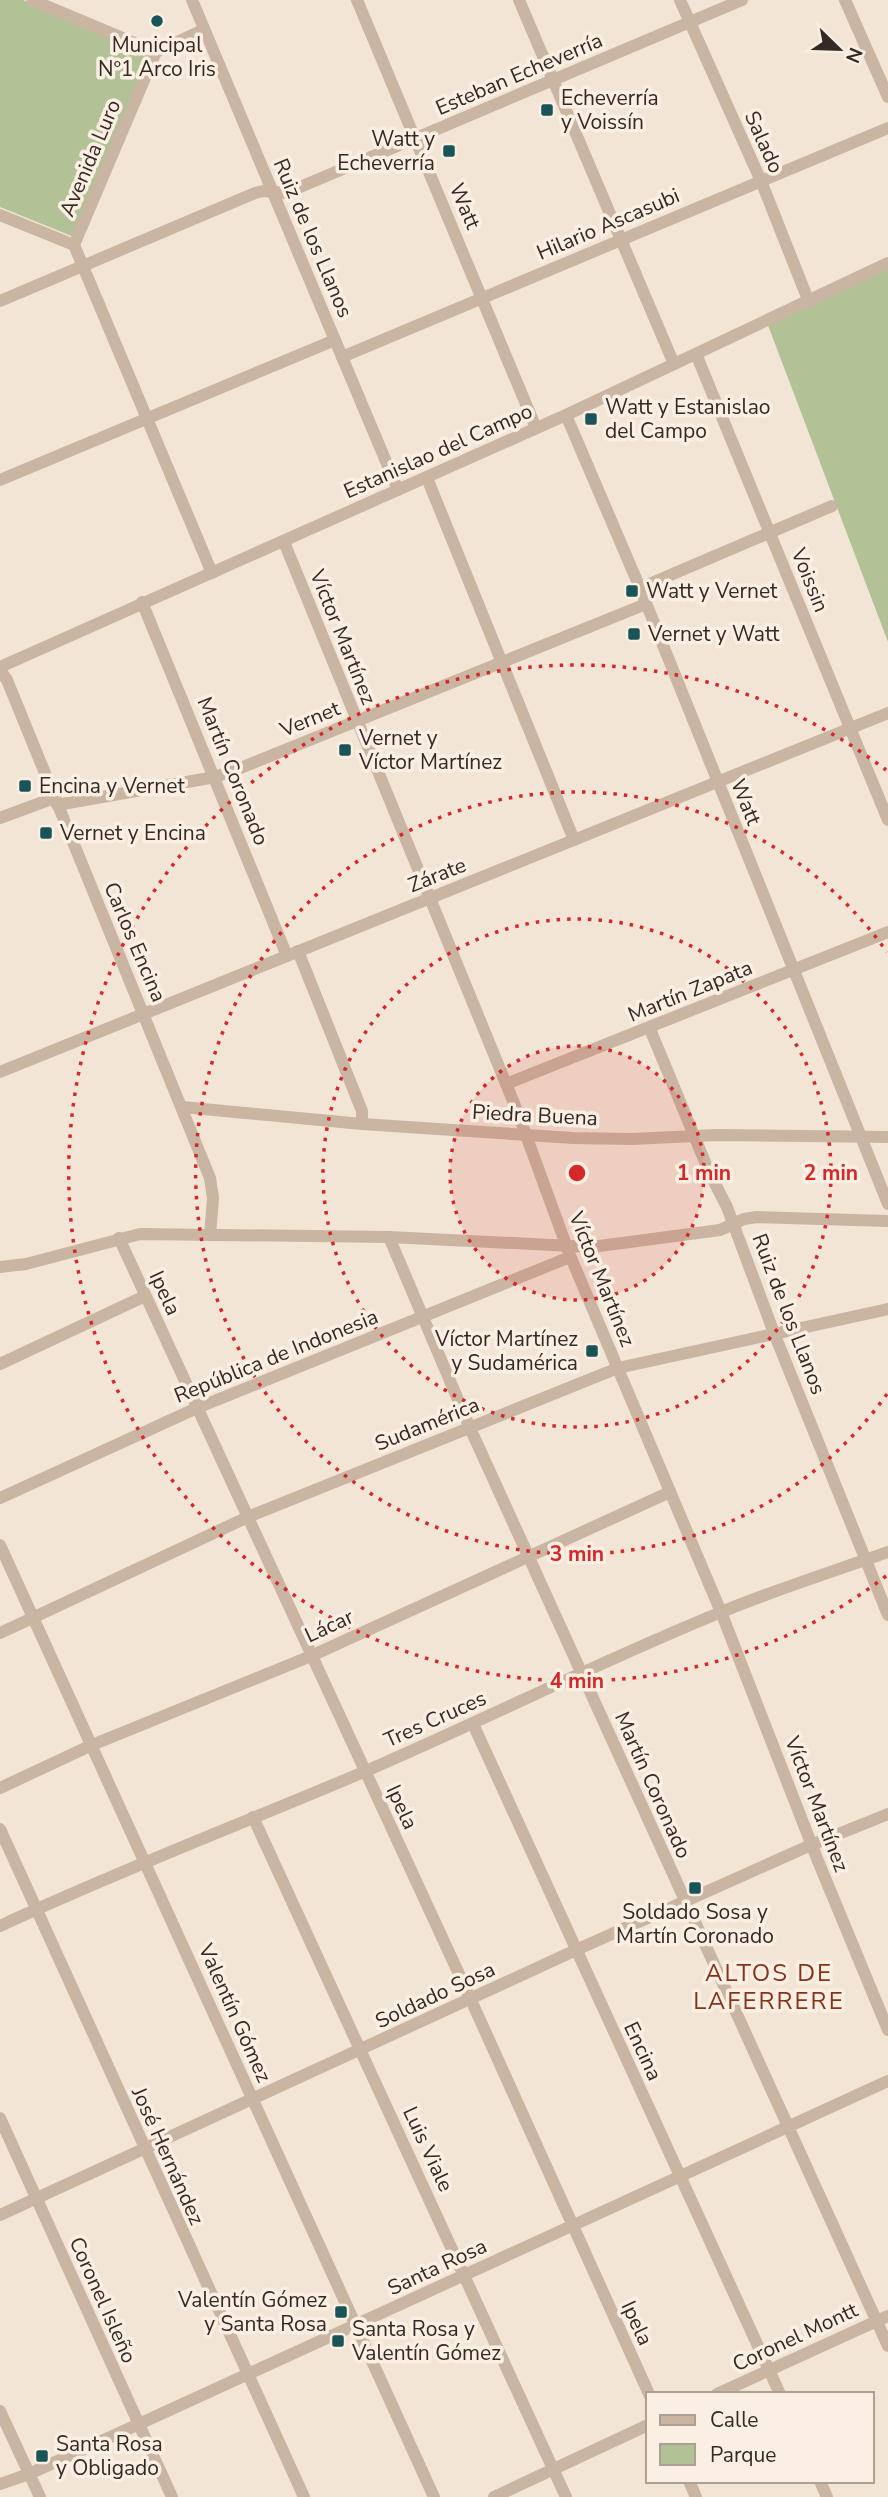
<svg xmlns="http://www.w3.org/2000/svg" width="888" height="2497" font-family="'Nunito Sans',sans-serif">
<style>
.green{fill:#b3c296}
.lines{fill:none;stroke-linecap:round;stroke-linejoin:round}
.minor{stroke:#cab4a2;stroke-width:12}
.ring{fill:none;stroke:#d62828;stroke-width:3.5;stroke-dasharray:3.5 7}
.poi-dot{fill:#185458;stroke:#faefe2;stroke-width:2.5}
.labels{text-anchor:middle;stroke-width:7;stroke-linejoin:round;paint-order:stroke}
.poi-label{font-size:21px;fill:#342a25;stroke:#faefe2;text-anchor:start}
.street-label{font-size:21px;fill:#342a25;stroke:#faefe2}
.quarter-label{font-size:24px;letter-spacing:2px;fill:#883319;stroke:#faefe2}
.centre{fill:#d62828;stroke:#faefe2;stroke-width:3.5}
.ring-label{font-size:21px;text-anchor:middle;font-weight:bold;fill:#d62828;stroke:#faefe2;stroke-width:7;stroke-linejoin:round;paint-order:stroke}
</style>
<rect width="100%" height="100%" fill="#f2e5d6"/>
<g class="green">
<polygon points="0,0 23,0 149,53 74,237 0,207"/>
<polygon points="888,263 888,642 766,320"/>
</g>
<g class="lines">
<g class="minor">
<polyline points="32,0 156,52"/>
<polyline points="192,0 398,490"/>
<polyline points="357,0 536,428"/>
<polyline points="519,0 674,364"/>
<polyline points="680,0 761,181 809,302"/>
<polyline points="845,0 888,97"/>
<polyline points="0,215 74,245"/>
<polyline points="74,245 212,573"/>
<polyline points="74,245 156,52 203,30"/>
<polyline points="0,301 255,193 263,191 286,193 742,0"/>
<polyline points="696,354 888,820"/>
<polyline points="342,357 888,128"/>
<polyline points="566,415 640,588 888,1204"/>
<polyline points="427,478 574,840"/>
<polyline points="0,480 335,340"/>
<polyline points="284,542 518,1113 569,1253 721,1612 818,1861 888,2030"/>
<polyline points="640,588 832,506"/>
<polyline points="142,602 287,956"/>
<polyline points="0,667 566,415 888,263"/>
<polyline points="0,670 7,680 210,1178 213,1198 210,1235"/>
<polyline points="57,805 215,777 238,769 646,604"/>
<polyline points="0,818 54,798"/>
<polyline points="298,951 362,1111 362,1124"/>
<polyline points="650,1029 710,1174 727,1207 774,1333 888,1615"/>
<polyline points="0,1072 888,713"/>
<polyline points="506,1084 888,932"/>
<polyline points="182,1107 362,1124 573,1138 632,1139 716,1135 888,1137"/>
<polyline points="389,1237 470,1428 888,2346"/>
<polyline points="119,1238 471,2000 649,2394"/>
<polyline points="0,1267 26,1264 140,1234 389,1237 592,1247 720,1230 744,1219 757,1217 888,1221"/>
<polyline points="0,1364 145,1296"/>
<polyline points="0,1498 197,1408 570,1257"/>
<polyline points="0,1545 434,2497"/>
<polyline points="0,1633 248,1517 618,1368 888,1309"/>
<polyline points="473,1724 780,2394"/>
<polyline points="0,1788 92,1745 311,1656 670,1492"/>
<polyline points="253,1817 566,2497"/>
<polyline points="0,1829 304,2497"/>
<path d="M0,1926c120,-56 244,-103 366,-155 118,-51 233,-109 353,-158 55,-23 113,-41 169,-61"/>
<polyline points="0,2118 172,2497"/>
<polyline points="0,2215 576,1950 811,1845 888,1814"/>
<polyline points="717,2394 888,2316"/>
<polyline points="0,2411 40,2497"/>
<polyline points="689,2481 696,2497"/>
<polyline points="820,2481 827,2497"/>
<polyline points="0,2484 29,2474 139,2424 888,2081"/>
<polyline points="494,2497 648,2425"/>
</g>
</g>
<circle cx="577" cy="1173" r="127" fill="#d62828" fill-opacity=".12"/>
<g class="ring">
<circle cx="577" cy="1173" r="127"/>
<circle cx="577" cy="1173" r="254"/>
<path d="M887 1394A381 381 0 1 1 887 952"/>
<path d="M886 1576A508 508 0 1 1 886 770"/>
</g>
<g class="poi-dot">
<circle cx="157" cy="21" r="7"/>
<rect x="540" y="103" width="14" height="14" rx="3.5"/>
<rect x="442" y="144" width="14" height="14" rx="3.5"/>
<rect x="584" y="412" width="14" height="14" rx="3.5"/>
<rect x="625" y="584" width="14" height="14" rx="3.5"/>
<rect x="627" y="627" width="14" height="14" rx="3.5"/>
<rect x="338" y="743" width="14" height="14" rx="3.5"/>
<rect x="18" y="779" width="14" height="14" rx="3.5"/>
<rect x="39" y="826" width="14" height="14" rx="3.5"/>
<rect x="585" y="1344" width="14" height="14" rx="3.5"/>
<rect x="688" y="1881" width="14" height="14" rx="3.5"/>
<rect x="334" y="2305" width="14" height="14" rx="3.5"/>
<rect x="331" y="2334" width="14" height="14" rx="3.5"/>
<rect x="35" y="2449" width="14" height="14" rx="3.5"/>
</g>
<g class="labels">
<g class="poi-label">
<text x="157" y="52" text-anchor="middle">Municipal<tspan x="157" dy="24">Nº1 Arco Iris</tspan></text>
<text x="561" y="105">Echeverría<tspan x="561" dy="24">y Voissín</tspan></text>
<text x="435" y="146" text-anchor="end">Watt y<tspan x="435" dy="24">Echeverría</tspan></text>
<text x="605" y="414">Watt y Estanislao<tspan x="605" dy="24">del Campo</tspan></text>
<text x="646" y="598">Watt y Vernet</text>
<text x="648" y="641">Vernet y Watt</text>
<text x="359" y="745">Vernet y<tspan x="359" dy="24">Víctor Martínez</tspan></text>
<text x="39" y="793">Encina y Vernet</text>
<text x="60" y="840">Vernet y Encina</text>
<text x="578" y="1346" text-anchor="end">Víctor Martínez<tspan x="578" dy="24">y Sudamérica</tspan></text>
<text x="695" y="1919" text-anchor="middle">Soldado Sosa y<tspan x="695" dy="24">Martín Coronado</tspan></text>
<text x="327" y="2307" text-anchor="end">Valentín Gómez<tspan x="327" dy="24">y Santa Rosa</tspan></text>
<text x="352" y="2336">Santa Rosa y<tspan x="352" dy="24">Valentín Gómez</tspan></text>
<text x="56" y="2451">Santa Rosa<tspan x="56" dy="24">y Obligado</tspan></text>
</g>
<g class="street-label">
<text transform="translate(519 74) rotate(-23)" y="7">Esteban Echeverría</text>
<text transform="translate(764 142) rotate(66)" y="7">Salado</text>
<text transform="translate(90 158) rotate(-67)" y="7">Avenida Luro</text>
<text transform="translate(465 206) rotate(67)" y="7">Watt</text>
<text transform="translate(608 224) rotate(-23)" y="7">Hilario Ascasubi</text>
<text transform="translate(313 238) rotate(67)" y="7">Ruiz de los Llanos</text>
<text transform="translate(438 451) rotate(-24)" y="7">Estanislao del Campo</text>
<text transform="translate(810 580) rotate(68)" y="7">Voissin</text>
<text transform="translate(343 637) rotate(68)" y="7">Víctor Martínez</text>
<text transform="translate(310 719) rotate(-22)" y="7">Vernet</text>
<text transform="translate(233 771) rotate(68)" y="7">Martín Coronado</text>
<text transform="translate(746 802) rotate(68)" y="7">Watt</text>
<text transform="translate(437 875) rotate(-22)" y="7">Zárate</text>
<text transform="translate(135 942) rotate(67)" y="7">Carlos Encina</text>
<text transform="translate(690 991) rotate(-22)" y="7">Martín Zapata</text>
<text transform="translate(535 1115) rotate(3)" y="7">Piedra Buena</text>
<text transform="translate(602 1279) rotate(68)" y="7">Víctor Martínez</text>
<text transform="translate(165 1293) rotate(65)" y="7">Ipela</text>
<text transform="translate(789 1314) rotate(69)" y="7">Ruiz de los Llanos</text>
<text transform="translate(276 1356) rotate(-22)" y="7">República de Indonesia</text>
<text transform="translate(427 1424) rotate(-22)" y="7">Sudamérica</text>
<text transform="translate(329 1626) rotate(-25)" y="7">Lácar</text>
<text transform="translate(435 1719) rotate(-24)" y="7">Tres Cruces</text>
<text transform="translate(653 1785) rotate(66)" y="7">Martín Coronado</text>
<text transform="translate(817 1804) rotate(69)" y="7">Víctor Martínez</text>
<text transform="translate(402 1807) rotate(65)" y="7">Ipela</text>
<text transform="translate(435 1995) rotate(-25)" y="7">Soldado Sosa</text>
<text transform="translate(235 2013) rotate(66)" y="7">Valentín Gómez</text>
<text transform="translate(643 2051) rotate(65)" y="7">Encina</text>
<text transform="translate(428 2149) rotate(65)" y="7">Luis Viale</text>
<text transform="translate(168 2156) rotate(66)" y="7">José Hernández</text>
<text transform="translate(437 2267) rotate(-25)" y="7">Santa Rosa</text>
<text transform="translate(103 2300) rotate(66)" y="7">Coronel Isleño</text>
<text transform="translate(637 2323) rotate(65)" y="7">Ipela</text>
<text transform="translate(795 2337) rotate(-25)" y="7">Coronel Montt</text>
</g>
<g class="quarter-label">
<text x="769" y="1981">ALTOS DE<tspan x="769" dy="28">LAFERRERE</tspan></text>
</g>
</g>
<circle cx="577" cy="1173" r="10" class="centre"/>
<g class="ring-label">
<text x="704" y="1180">1 min</text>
<text x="831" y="1180">2 min</text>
<text x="577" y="1561">3 min</text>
<text x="577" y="1688">4 min</text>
</g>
<rect x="646" y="2392" width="228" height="91" fill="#faefe2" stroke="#aba096" stroke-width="2"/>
<rect x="660" y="2415" width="35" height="10" fill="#cab4a2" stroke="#aba096" stroke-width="2"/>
<text x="710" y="2427" font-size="21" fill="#342a25">Calle</text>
<rect x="660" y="2444" width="35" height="21" fill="#b3c296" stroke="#aba096" stroke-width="2"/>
<text x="710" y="2462" font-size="21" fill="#342a25">Parque</text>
<g transform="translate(839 49) rotate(113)" stroke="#faefe2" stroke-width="5" paint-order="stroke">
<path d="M0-5L12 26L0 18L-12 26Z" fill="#342a25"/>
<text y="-10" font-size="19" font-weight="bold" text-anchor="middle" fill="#342a25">N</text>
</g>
</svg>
